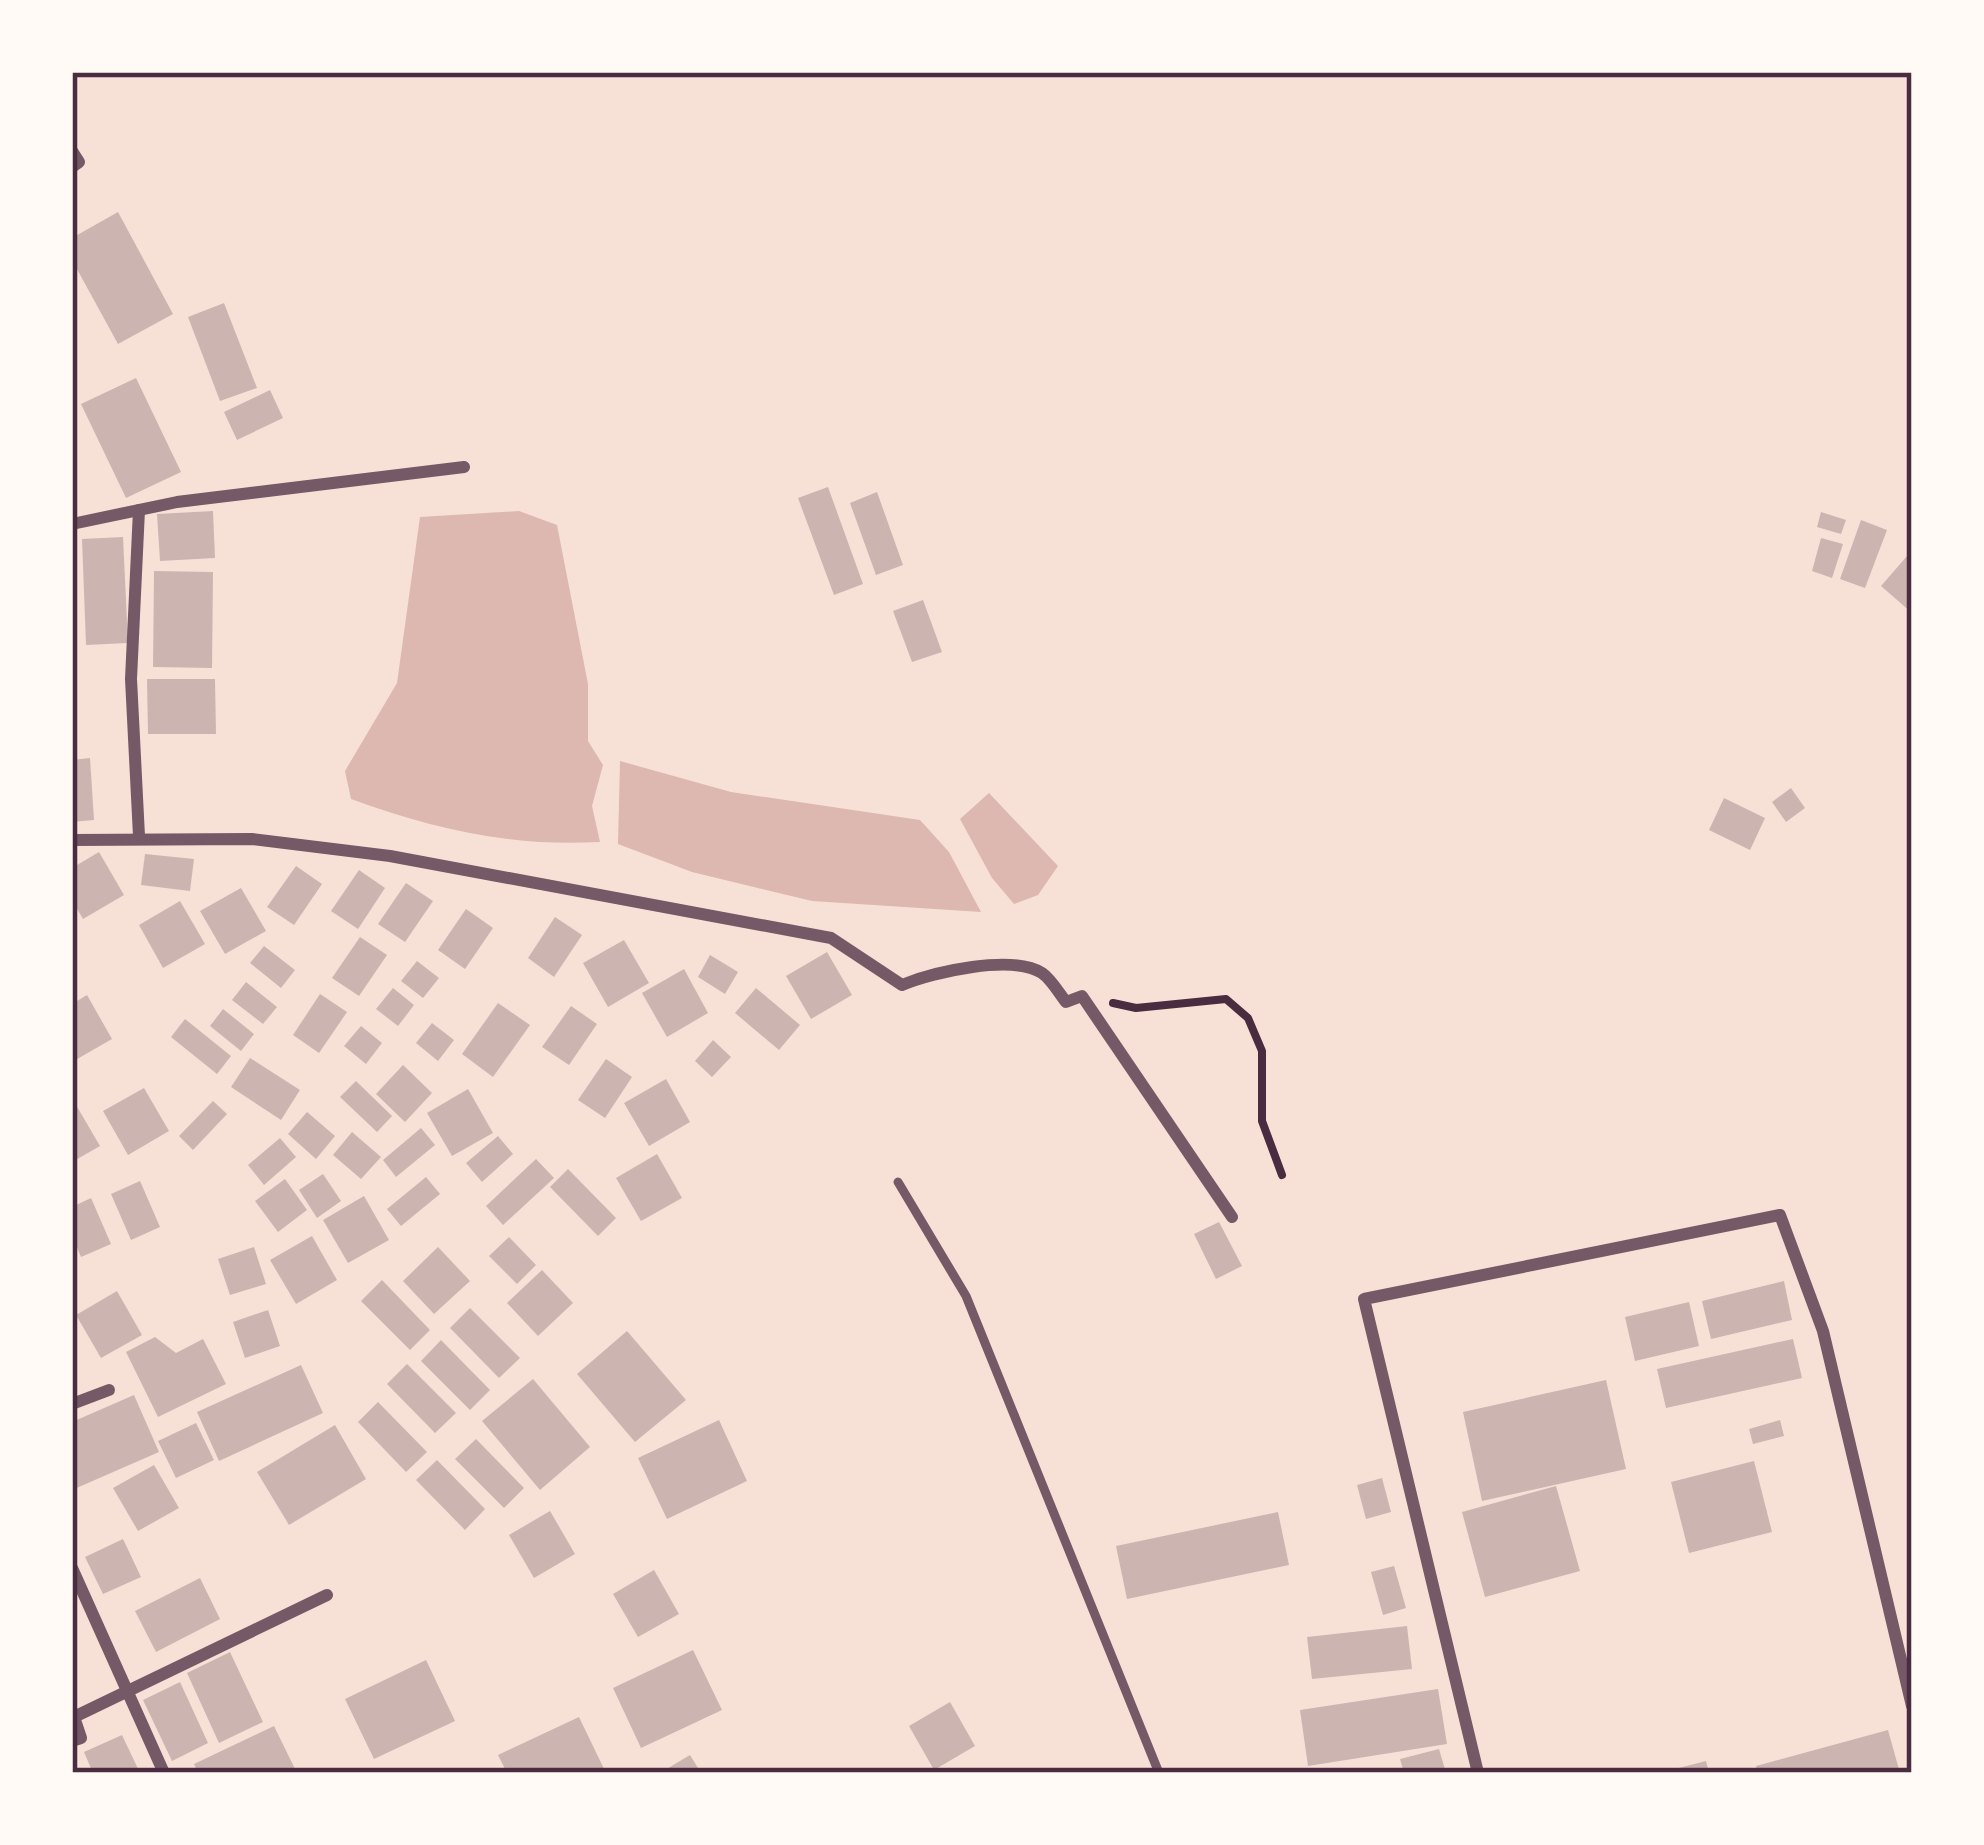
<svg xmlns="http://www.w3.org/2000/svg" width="1984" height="1845" font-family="'Public Sans',sans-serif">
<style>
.water{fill:#dcb8b0}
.building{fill:#ccb4b1}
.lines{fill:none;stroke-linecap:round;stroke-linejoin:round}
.path{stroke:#4a2c40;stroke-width:8}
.service{stroke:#755966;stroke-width:9}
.minor{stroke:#755966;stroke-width:12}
.neatline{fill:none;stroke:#4a2c40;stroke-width:4.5}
</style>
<rect width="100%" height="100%" fill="#f7e1d7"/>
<g class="water">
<path d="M519,511l38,14 31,159v57l15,24 -11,41 8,36c-87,5 -168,-13 -249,-43l-6,-28 52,-88 23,-166z"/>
<polygon points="620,761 731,792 920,820 949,852 981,912 812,901 692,872 618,844"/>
<polygon points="989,793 1058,866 1038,895 1014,904 992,878 960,819"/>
</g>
<g class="building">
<polygon points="118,212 173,314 118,344 72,260 72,238"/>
<polygon points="224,303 257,388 220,401 188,317"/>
<polygon points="136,378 181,472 126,498 81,404"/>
<polygon points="270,390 283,418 237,440 224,412"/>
<polygon points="828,487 863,584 834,595 798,498"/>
<polygon points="877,492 903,565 876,575 850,503"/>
<polygon points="213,511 215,558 160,561 157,514"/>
<polygon points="1821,512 1846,520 1841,534 1817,527"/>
<polygon points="1861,520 1887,530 1865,588 1840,579"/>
<polygon points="123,537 128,643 86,645 82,539"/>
<polygon points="1821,538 1843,544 1832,578 1812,571"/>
<polygon points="1907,556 1912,560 1912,613 1881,586"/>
<polygon points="154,571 213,572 212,668 153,667"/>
<polygon points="923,600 942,652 912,662 893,611"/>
<polygon points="147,679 215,679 216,734 148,734"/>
<polygon points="90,758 94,820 72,822 72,760"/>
<polygon points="1791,788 1805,808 1786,822 1772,802"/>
<polygon points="1724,798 1765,818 1750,850 1709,830"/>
<polygon points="99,852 124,895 83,919 72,900 72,868"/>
<polygon points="145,854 194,859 190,891 141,885"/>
<polygon points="296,866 322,884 294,925 267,907"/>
<polygon points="359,870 385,888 358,929 331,911"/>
<polygon points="406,883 433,901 405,942 378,924"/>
<polygon points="241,888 266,931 225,954 200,911"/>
<polygon points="180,901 205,944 163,968 139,925"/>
<polygon points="466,909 493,928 465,969 438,950"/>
<polygon points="555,917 582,935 554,977 528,958"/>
<polygon points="360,937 387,955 359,996 332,978"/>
<polygon points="624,940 649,983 608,1007 583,963"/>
<polygon points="264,946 295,970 281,988 250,963"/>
<polygon points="827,952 852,995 811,1019 786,976"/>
<polygon points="710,955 738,972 725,994 698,977"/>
<polygon points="417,961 439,978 423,998 401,981"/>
<polygon points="684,969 708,1013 667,1037 642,993"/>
<polygon points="246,982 277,1007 263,1024 232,1000"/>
<polygon points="393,988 414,1005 398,1026 376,1009"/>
<polygon points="756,988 800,1025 779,1050 735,1013"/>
<polygon points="320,994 347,1012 319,1053 293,1035"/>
<polygon points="87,995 112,1039 72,1062 72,1004"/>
<polygon points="498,1003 530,1025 493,1077 462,1054"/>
<polygon points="571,1006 597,1024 569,1065 542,1047"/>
<polygon points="223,1009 254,1034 241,1051 210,1026"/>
<polygon points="185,1019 231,1056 217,1074 171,1037"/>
<polygon points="432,1023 454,1040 438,1061 416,1043"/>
<polygon points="361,1026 382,1043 366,1064 344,1046"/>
<polygon points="713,1040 731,1057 712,1077 695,1061"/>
<polygon points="250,1058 300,1090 281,1120 231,1087"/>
<polygon points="606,1059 632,1077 605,1118 578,1100"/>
<polygon points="403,1065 432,1093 405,1122 376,1094"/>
<polygon points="666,1079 690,1122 649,1146 624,1103"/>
<polygon points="356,1081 392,1116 377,1132 340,1097"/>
<polygon points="144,1088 169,1131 128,1155 103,1111"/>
<polygon points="468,1089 493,1133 452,1156 427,1113"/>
<polygon points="72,1098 100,1146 72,1162"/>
<polygon points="213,1101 227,1114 193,1150 179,1136"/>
<polygon points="307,1112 335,1136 316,1159 288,1134"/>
<polygon points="421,1128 435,1145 396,1177 383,1160"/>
<polygon points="352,1132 381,1157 361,1179 333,1155"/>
<polygon points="498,1136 513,1154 482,1182 466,1163"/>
<polygon points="280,1138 296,1157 264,1185 248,1165"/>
<polygon points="657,1154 682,1198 641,1221 616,1178"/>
<polygon points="536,1159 554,1178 503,1225 486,1206"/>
<polygon points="568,1169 616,1218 598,1236 550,1187"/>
<polygon points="323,1174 341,1201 317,1218 299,1190"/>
<polygon points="426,1177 440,1194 401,1226 387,1209"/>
<polygon points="285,1179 307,1210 278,1232 255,1201"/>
<polygon points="140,1181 160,1227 131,1240 111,1194"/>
<polygon points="364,1196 389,1240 348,1263 323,1220"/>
<polygon points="91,1198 111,1244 81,1257 72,1235 72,1207"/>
<polygon points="1219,1222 1242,1266 1216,1279 1194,1234"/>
<polygon points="312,1236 337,1280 296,1304 270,1260"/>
<polygon points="509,1237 536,1265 517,1284 489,1256"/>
<polygon points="254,1247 266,1284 230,1295 218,1259"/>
<polygon points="438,1247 470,1281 434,1314 403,1281"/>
<polygon points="542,1270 573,1303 538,1336 507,1303"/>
<polygon points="382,1280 430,1330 410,1350 361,1301"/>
<polygon points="1784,1281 1792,1320 1711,1339 1702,1301"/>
<polygon points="117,1291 142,1335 101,1358 76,1315"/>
<polygon points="1689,1302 1699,1346 1635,1361 1625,1317"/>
<polygon points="470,1308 520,1358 499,1378 450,1328"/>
<polygon points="268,1310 280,1346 245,1358 233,1322"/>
<polygon points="627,1331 686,1400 635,1442 577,1374"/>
<polygon points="155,1337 176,1353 203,1339 226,1384 158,1417 126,1352"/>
<polygon points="1793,1339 1802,1378 1666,1408 1657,1369"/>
<polygon points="441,1340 490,1390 470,1410 421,1361"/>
<polygon points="407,1364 456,1413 435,1433 387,1384"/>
<polygon points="301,1365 323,1413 219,1461 197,1412"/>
<polygon points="533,1379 590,1447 540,1490 482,1421"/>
<polygon points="1606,1380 1626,1469 1482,1501 1463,1412"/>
<polygon points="134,1395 159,1452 72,1490 72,1422"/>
<polygon points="378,1402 427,1452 406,1472 358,1422"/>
<polygon points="719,1420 747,1481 667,1519 638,1458"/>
<polygon points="1780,1420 1784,1436 1753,1444 1749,1429"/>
<polygon points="196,1423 214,1460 176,1478 158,1441"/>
<polygon points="335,1425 366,1479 289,1525 257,1472"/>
<polygon points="476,1439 524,1488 504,1508 455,1459"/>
<polygon points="437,1460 485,1509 465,1530 416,1480"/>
<polygon points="1754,1461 1772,1532 1689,1553 1671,1482"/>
<polygon points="154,1465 179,1508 138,1531 113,1488"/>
<polygon points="1382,1478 1391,1512 1366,1519 1357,1485"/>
<polygon points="1556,1486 1580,1571 1485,1597 1462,1512"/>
<polygon points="550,1511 575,1554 534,1578 509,1535"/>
<polygon points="1278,1512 1289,1565 1127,1599 1116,1546"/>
<polygon points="123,1539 141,1577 103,1594 85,1557"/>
<polygon points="1394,1566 1406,1608 1383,1615 1371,1572"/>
<polygon points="654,1570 679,1614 638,1637 613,1594"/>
<polygon points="200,1578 220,1619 156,1652 135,1611"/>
<polygon points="1407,1626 1412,1669 1312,1679 1307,1637"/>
<polygon points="693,1650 722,1710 641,1748 613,1688"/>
<polygon points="230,1652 263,1722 219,1743 187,1673"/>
<polygon points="426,1660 455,1721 374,1759 345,1699"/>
<polygon points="180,1682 208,1743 172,1761 143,1700"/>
<polygon points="1438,1689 1447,1744 1308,1766 1300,1710"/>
<polygon points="950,1702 975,1746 934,1770 909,1726"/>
<polygon points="579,1717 606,1773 507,1773 498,1755"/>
<polygon points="274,1726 297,1773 198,1773 194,1764"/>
<polygon points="1888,1730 1900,1773 1758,1773 1756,1766"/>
<polygon points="122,1735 140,1773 93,1773 84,1752"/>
<polygon points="1439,1749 1446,1773 1404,1773 1400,1759"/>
<polygon points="690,1755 701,1773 660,1773"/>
<polygon points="1706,1761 1709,1773 1668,1773 1667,1771"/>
</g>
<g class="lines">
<polyline class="path" points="1113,1003 1136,1008 1226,999 1248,1018 1262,1051 1262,1121 1282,1175"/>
<polyline class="service" points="898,1182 966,1296 1159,1773"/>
<g class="minor">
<polyline points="72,151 79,162 72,167"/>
<polyline points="139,510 131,679 139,836"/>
<polyline points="72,524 177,502 464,467"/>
<path d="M72,840l180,-1 138,17 441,82 71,47c31,-13 110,-31 140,-12 9,6 17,20 24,29l16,-6 150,221"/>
<polyline points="72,1404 109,1390"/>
<polyline points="72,1568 164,1773"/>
<polyline points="72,1741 81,1738 74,1717 327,1595"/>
<polyline points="1478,1773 1364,1299 1780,1215 1823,1331 1912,1706"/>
</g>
</g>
<rect width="1984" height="1845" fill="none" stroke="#fffaf5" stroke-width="150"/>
<rect x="75" y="75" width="1834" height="1695" class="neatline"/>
</svg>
